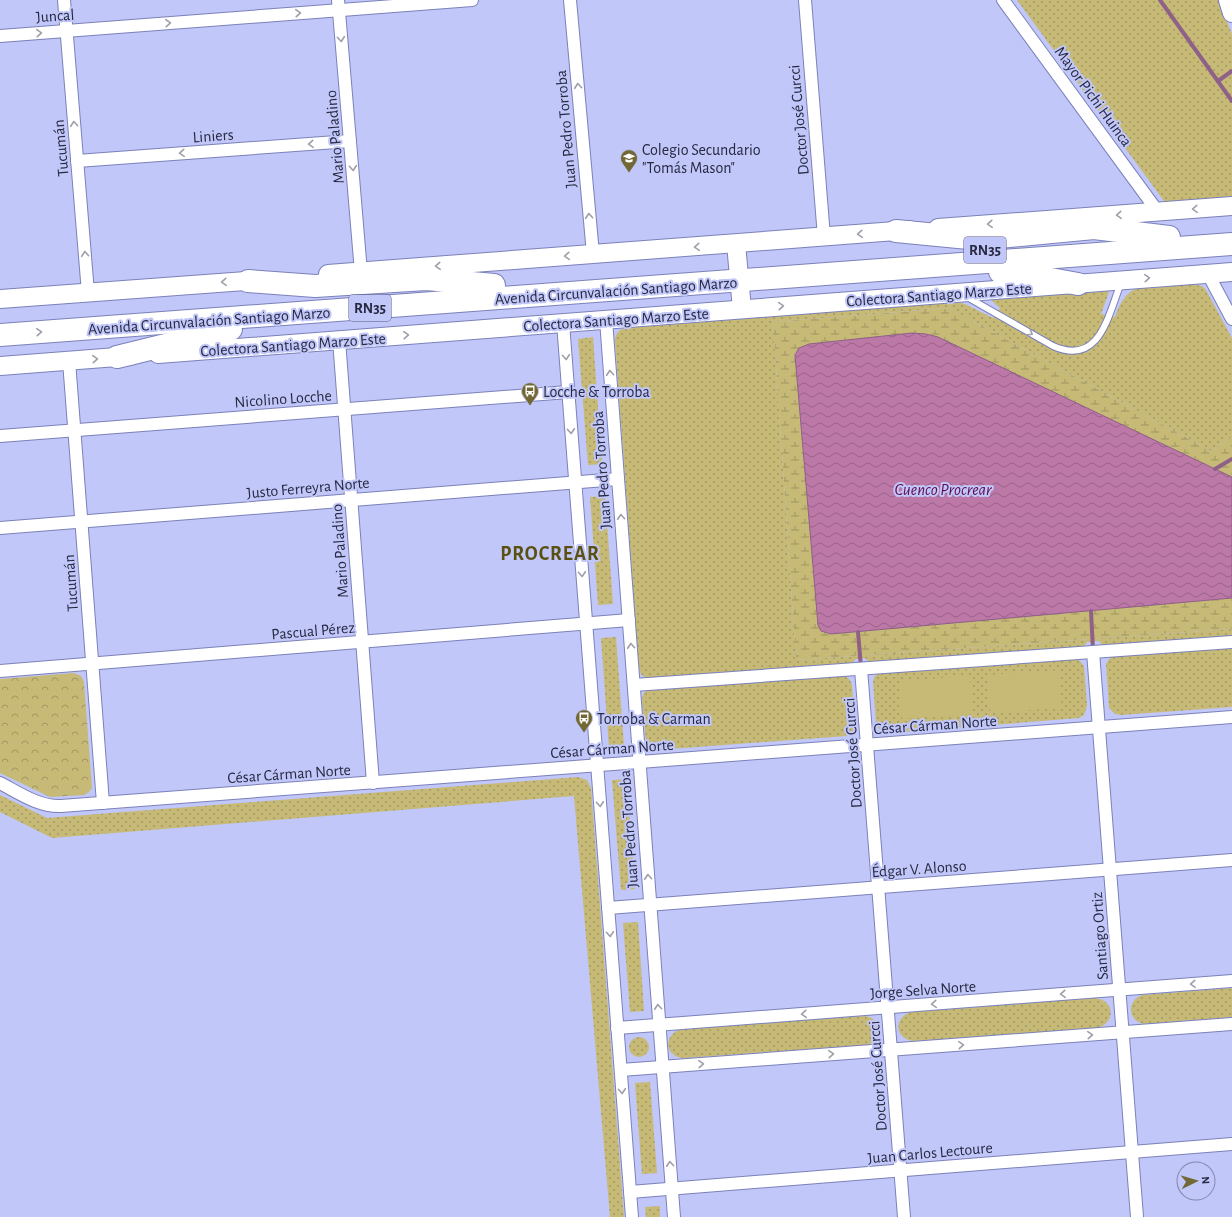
<svg xmlns="http://www.w3.org/2000/svg" width="1232" height="1217" font-family="'Alegreya Sans',sans-serif">
<style>
.grass{fill:url(#grass-dots)}
.wetland{fill:url(#wetland-marsh)}
.park{fill:url(#park-crowns)}
.garden{fill:#c6ba76}
.water{fill:url(#water-waves);stroke:#8f6088}
.lines{fill:none;stroke-linecap:round;stroke-linejoin:round}
.stream{stroke:#8f6088;stroke-width:4}
.lane-casing{stroke:#7b81ba;stroke-width:8}
.street-casing{stroke:#7b81ba;stroke-width:14}
.secondary-casing{stroke:#7b81ba;stroke-width:20}
.highway-casing{stroke:#7b81ba;stroke-width:24}
.lane{stroke:#fff;stroke-width:6}
.street{stroke:#fff;stroke-width:12}
.secondary{stroke:#fff;stroke-width:18}
.highway{stroke:#fff;stroke-width:22}
.oneway{stroke:#9e9faa}
.labels{text-anchor:middle;stroke-width:4;stroke-linejoin:round;paint-order:stroke}
.shield{fill:#c1c7f9;stroke:#555878;stroke-width:1}
.shield-label{font-size:15px;font-weight:bold;fill:#272941}
.street-label{font-size:16px;fill:#272941;stroke:#c1c7f9}
.poi-label{font-size:16px;fill:#272941;stroke:#c1c7f9;text-anchor:start}
.water-label{font-size:17px;font-style:italic;fill:#5f0c4d;stroke:#c1c7f9}
.district-label{font-size:20px;font-weight:bold;letter-spacing:1px;fill:#5a5011;stroke:#c1c7f9}
</style>
<defs>
<pattern id="grass-dots" width="8" height="8" patternUnits="userSpaceOnUse"><rect width="8" height="8" fill="#c6ba76"/><path d="M2 2h.1M6 6h.1" fill="none" stroke="#a19762" stroke-width="1.8" stroke-linecap="round"/></pattern>
<pattern id="wetland-marsh" width="20" height="14" patternUnits="userSpaceOnUse"><rect width="20" height="14" fill="#c6ba76"/><path d="M1 5h8M5 5V1M11 12h8M15 12V8" fill="none" stroke="#a19762"/></pattern>
<pattern id="park-crowns" width="20" height="18" patternUnits="userSpaceOnUse"><rect width="20" height="18" fill="#c6ba76"/><path d="M2 6a3 3 0 1 1 6 0M12 15a3 3 0 1 1 6 0" fill="none" stroke="#a19762"/></pattern>
<pattern id="water-waves" width="16" height="10" patternUnits="userSpaceOnUse"><rect width="16" height="10" fill="#bc78a7"/><path d="M0 5q4-4 8 0t8 0" fill="none" stroke="#99628a"/></pattern>
</defs>
<rect width="100%" height="100%" fill="#c1c7f9"/>
<g class="grass">
<polygon points="1017,0 1218,0 1232,34 1232,199 1166,202 1164,201"/>
<path d="M1192,284l10,2 4,4 26,48v99l-21,14 -262,-143 -176,14 23,338 436,-31v8l-128,10 -5,-6 -12,1 -4,6 -212,16 -6,-6 -9,1 -6,6 -204,14 -5,-5 -2,-5 -24,-328c0,-7 4,-12 11,-13l331,-26 8,2 28,14 7,-10 -8,-7 1,-2 115,-8 1,1 -8,22 14,3c4,-11 9,-23 20,-28z"/>
<polygon points="593,337 602,464 588,465 578,339"/>
<polygon points="605,496 613,604 598,605 590,497"/>
<polygon points="616,637 624,746 609,748 601,638"/>
<polygon points="1232,646 1232,707 1121,715 1115,714 1109,708 1106,664 1111,656"/>
<polygon points="1078,659 1084,666 1087,706 1084,715 1079,718 892,733 882,732 876,725 873,681 875,676 880,672"/>
<polygon points="845,676 850,680 852,685 855,724 854,730 847,736 657,750 651,749 646,742 642,701 643,694 647,690"/>
<polygon points="578,777 587,780 591,788 624,1217 610,1217 574,796 52,838 0,812 0,795 47,818"/>
<polygon points="627,779 635,889 621,890 612,780"/>
<polygon points="638,922 644,1011 630,1012 623,923"/>
<path d="M1232,988v29l-88,7c-16,-3 -18,-23 -2,-29z"/>
<path d="M1095,998c20,2 21,25 2,30l-183,13c-20,-1 -21,-25 -2,-29z"/>
<path d="M864,1016c19,2 21,24 2,29l-182,13c-20,0 -21,-25 -2,-29z"/>
<circle cx="639" cy="1047" r="10"/>
<polygon points="650,1082 657,1173 642,1174 635,1083"/>
<polygon points="660,1206 660,1217 646,1217 645,1207"/>
</g>
<polygon class="wetland" points="949,308 1211,451 1232,437 1232,629 796,660 773,322"/>
<polygon class="park" points="74,673 81,676 84,682 92,788 89,792 84,795 50,797 0,773 0,679"/>
<g class="garden">
<polygon points="1059,670 1062,708 990,713 987,675"/>
<polygon points="970,676 973,714 902,719 899,681"/>
</g>
<polygon class="water" points="912,333 926,334 938,337 1232,477 1232,598 831,634 821,631 818,625 795,355 799,348 809,344"/>
<g class="lines">
<g class="stream">
<polyline points="1160,0 1232,101"/>
<polyline points="1218,81 1232,71"/>
<polyline points="1215,469 1232,459"/>
<polyline points="1091,611 1093,650"/>
<polyline points="858,632 861,667"/>
</g>
<g class="lane-casing">
<path id="lane" d="M967,297l86,49c47,21 55,-31 68,-63"/>
</g>
<g class="street-casing">
<g id="street">
<polyline points="64,0 88,293"/>
<polyline points="338,0 361,272"/>
<polyline points="570,0 593,254"/>
<polyline points="805,0 824,237"/>
<polyline points="1003,0 1158,212"/>
<polyline points="0,36 472,0"/>
<polyline points="77,161 350,141"/>
<polyline points="1208,274 1232,319"/>
<polyline points="606,320 674,1217"/>
<polyline points="563,323 632,1217"/>
<polyline points="339,340 373,783"/>
<polyline points="69,361 103,803"/>
<polyline points="0,436 568,392"/>
<polyline points="0,528 618,479"/>
<polyline points="1093,652 1137,1217"/>
<polyline points="861,669 904,1217"/>
<polyline points="0,671 629,620"/>
<polyline points="634,685 1232,642"/>
<path d="M0,783c19,10 39,24 61,23l1171,-89"/>
<polyline points="608,908 1232,860"/>
<polyline points="617,1028 1232,981"/>
<polyline points="621,1070 1232,1024"/>
<polyline points="630,1192 1232,1144"/>
</g>
</g>
<g class="secondary-casing">
<g id="secondary">
<polyline points="1228,0 1232,13"/>
<polyline points="938,228 1232,206"/>
<polyline points="736,244 742,309"/>
<polyline points="328,274 909,230"/>
<polyline points="0,299 260,280"/>
<polyline points="158,354 1232,272"/>
<polyline points="0,366 130,356"/>
</g>
</g>
<g class="highway-casing">
<g id="highway">
<polyline points="896,231 979,239 1094,228 1169,237"/>
<polyline points="1000,272 1018,273 1078,284"/>
<polyline points="248,281 315,286 426,279 494,285"/>
<polyline points="0,335 1232,244"/>
<polyline points="117,357 231,329"/>
</g>
</g>
<use href="#lane" class="lane"/>
<use href="#street" class="street"/>
<use href="#secondary" class="secondary"/>
<use href="#highway" class="highway"/>
</g>
<defs><path id="oneway-chevron" d="M-2-3.5L2.5 0L-2 3.5" fill="none" stroke-width="1.6" stroke-linecap="round" stroke-linejoin="round"/></defs>
<g class="oneway">
<use href="#oneway-chevron" transform="translate(298 13) rotate(-4)"/>
<use href="#oneway-chevron" transform="translate(168 23) rotate(-4)"/>
<use href="#oneway-chevron" transform="translate(39 33) rotate(-4)"/>
<use href="#oneway-chevron" transform="translate(341 39) rotate(85)"/>
<use href="#oneway-chevron" transform="translate(578 86) rotate(-95)"/>
<use href="#oneway-chevron" transform="translate(74 124) rotate(-95)"/>
<use href="#oneway-chevron" transform="translate(311 144) rotate(176)"/>
<use href="#oneway-chevron" transform="translate(182 153) rotate(176)"/>
<use href="#oneway-chevron" transform="translate(353 168) rotate(85)"/>
<use href="#oneway-chevron" transform="translate(1195 209) rotate(176)"/>
<use href="#oneway-chevron" transform="translate(1119 215) rotate(176)"/>
<use href="#oneway-chevron" transform="translate(589 216) rotate(-95)"/>
<use href="#oneway-chevron" transform="translate(990 224) rotate(176)"/>
<use href="#oneway-chevron" transform="translate(860 234) rotate(176)"/>
<use href="#oneway-chevron" transform="translate(697 247) rotate(176)"/>
<use href="#oneway-chevron" transform="translate(85 254) rotate(-95)"/>
<use href="#oneway-chevron" transform="translate(567 256) rotate(176)"/>
<use href="#oneway-chevron" transform="translate(438 266) rotate(176)"/>
<use href="#oneway-chevron" transform="translate(1147 278) rotate(-4)"/>
<use href="#oneway-chevron" transform="translate(224 282) rotate(176)"/>
<use href="#oneway-chevron" transform="translate(781 306) rotate(-4)"/>
<use href="#oneway-chevron" transform="translate(39 332) rotate(-4)"/>
<use href="#oneway-chevron" transform="translate(1030 333) rotate(30)"/>
<use href="#oneway-chevron" transform="translate(406 335) rotate(-4)"/>
<use href="#oneway-chevron" transform="translate(566 357) rotate(86)"/>
<use href="#oneway-chevron" transform="translate(95 359) rotate(-4)"/>
<use href="#oneway-chevron" transform="translate(610 373) rotate(-94)"/>
<use href="#oneway-chevron" transform="translate(571 431) rotate(86)"/>
<use href="#oneway-chevron" transform="translate(621 517) rotate(-94)"/>
<use href="#oneway-chevron" transform="translate(582 574) rotate(86)"/>
<use href="#oneway-chevron" transform="translate(631 646) rotate(-94)"/>
<use href="#oneway-chevron" transform="translate(600 804) rotate(86)"/>
<use href="#oneway-chevron" transform="translate(648 877) rotate(-94)"/>
<use href="#oneway-chevron" transform="translate(610 934) rotate(86)"/>
<use href="#oneway-chevron" transform="translate(1193 984) rotate(176)"/>
<use href="#oneway-chevron" transform="translate(1063 994) rotate(176)"/>
<use href="#oneway-chevron" transform="translate(934 1004) rotate(176)"/>
<use href="#oneway-chevron" transform="translate(658 1007) rotate(-94)"/>
<use href="#oneway-chevron" transform="translate(804 1014) rotate(176)"/>
<use href="#oneway-chevron" transform="translate(1090 1035) rotate(-4)"/>
<use href="#oneway-chevron" transform="translate(961 1045) rotate(-4)"/>
<use href="#oneway-chevron" transform="translate(831 1054) rotate(-4)"/>
<use href="#oneway-chevron" transform="translate(701 1064) rotate(-4)"/>
<use href="#oneway-chevron" transform="translate(622 1091) rotate(86)"/>
<use href="#oneway-chevron" transform="translate(670 1164) rotate(-94)"/>
</g>
<defs>
<g id="school-pin" transform="scale(0.9)"><path d="M0 17L-7.5 6A9.5 9.5 0 1 1 7.5 6Z" fill="#716835" stroke="#c1c7f9"/><path d="M0-5L7-2L0 1L-7-2ZM-4 1L0 2.5L4 1V4Q0 6-4 4Z" fill="#fff"/></g>
<g id="bus-pin" transform="scale(0.9)"><path d="M0 17L-7.5 6A9.5 9.5 0 1 1 7.5 6Z" fill="#716835" stroke="#c1c7f9"/><path d="M-5-6H5V4H4V6H2V4H-2V6H-4V4H-5ZM-3.5-4V0h7V-4ZM-3.5 1.2v1.5H-2V1.2ZM2 1.2v1.5H3.5V1.2Z" fill="#fff"/></g>
</defs>
<g fill-rule="evenodd">
<use href="#school-pin" x="629" y="158"/>
<use href="#bus-pin" x="530" y="391"/>
<use href="#bus-pin" x="584" y="718"/>
</g>
<g class="labels">
<g class="shield">
<rect x="964" y="237" width="42" height="26" rx="3"/>
<rect x="349" y="295" width="42" height="26" rx="3"/>
</g>
<g class="shield-label">
<text x="985" y="255">RN35</text>
<text x="370" y="313">RN35</text>
</g>
<g class="street-label">
<text transform="translate(55 15) rotate(-4)" y="6">Juncal</text>
<text transform="translate(1094 96) rotate(54)" y="6">Mayor Pichi Huinca</text>
<text transform="translate(798 120) rotate(-95)" y="6">Doctor José Curcci</text>
<text transform="translate(565 129) rotate(-95)" y="6">Juan Pedro Torroba</text>
<text transform="translate(213 135) rotate(-4)" y="6">Liniers</text>
<text transform="translate(334 137) rotate(-95)" y="6">Mario Paladino</text>
<text transform="translate(60 148) rotate(-95)" y="6">Tucumán</text>
<text transform="translate(616 290) rotate(-4)" y="6">Avenida Circunvalación Santiago Marzo</text>
<text transform="translate(939 294) rotate(-4)" y="6">Colectora Santiago Marzo Este</text>
<text transform="translate(616 319) rotate(-4)" y="6">Colectora Santiago Marzo Este</text>
<text transform="translate(209 320) rotate(-4)" y="6">Avenida Circunvalación Santiago Marzo</text>
<text transform="translate(293 344) rotate(-4)" y="6">Colectora Santiago Marzo Este</text>
<text transform="translate(283 398) rotate(-4)" y="6">Nicolino Locche</text>
<text transform="translate(601 470) rotate(-94)" y="6">Juan Pedro Torroba</text>
<text transform="translate(308 487) rotate(-5)" y="6">Justo Ferreyra Norte</text>
<text transform="translate(339 551) rotate(-94)" y="6">Mario Paladino</text>
<text transform="translate(70 583) rotate(-94)" y="6">Tucumán</text>
<text transform="translate(313 630) rotate(-5)" y="6">Pascual Pérez</text>
<text transform="translate(935 724) rotate(-4)" y="6">César Cárman Norte</text>
<text transform="translate(612 748) rotate(-4)" y="6">César Cárman Norte</text>
<text transform="translate(852 753) rotate(-94)" y="6">Doctor José Curcci</text>
<text transform="translate(289 773) rotate(-4)" y="6">César Cárman Norte</text>
<text transform="translate(628 829) rotate(-94)" y="6">Juan Pedro Torroba</text>
<text transform="translate(919 868) rotate(-4)" y="6">Édgar V. Alonso</text>
<text transform="translate(1099 936) rotate(-94)" y="6">Santiago Ortiz</text>
<text transform="translate(923 989) rotate(-4)" y="6">Jorge Selva Norte</text>
<text transform="translate(877 1076) rotate(-94)" y="6">Doctor José Curcci</text>
<text transform="translate(930 1152) rotate(-5)" y="6">Juan Carlos Lectoure</text>
</g>
<g class="poi-label">
<text x="642" y="155">Colegio Secundario<tspan x="642" dy="18">"Tomás Mason"</tspan></text>
<text x="543" y="397">Locche &amp; Torroba</text>
<text x="597" y="724">Torroba &amp; Carman</text>
</g>
<g class="water-label">
<text x="943" y="495">Cuenco Procrear</text>
</g>
<g class="district-label">
<text x="550" y="560">PROCREAR</text>
</g>
</g>
<g transform="translate(1196 1181) rotate(85)"><circle r="19" fill="#c1c7f9" stroke="#8388af"/>
<path d="M0-3L7 15L0 10L-7 15Z" fill="#716835"/>
<text y="-6" font-size="11" font-weight="bold" text-anchor="middle" fill="#272941">N</text>
</g>
</svg>
